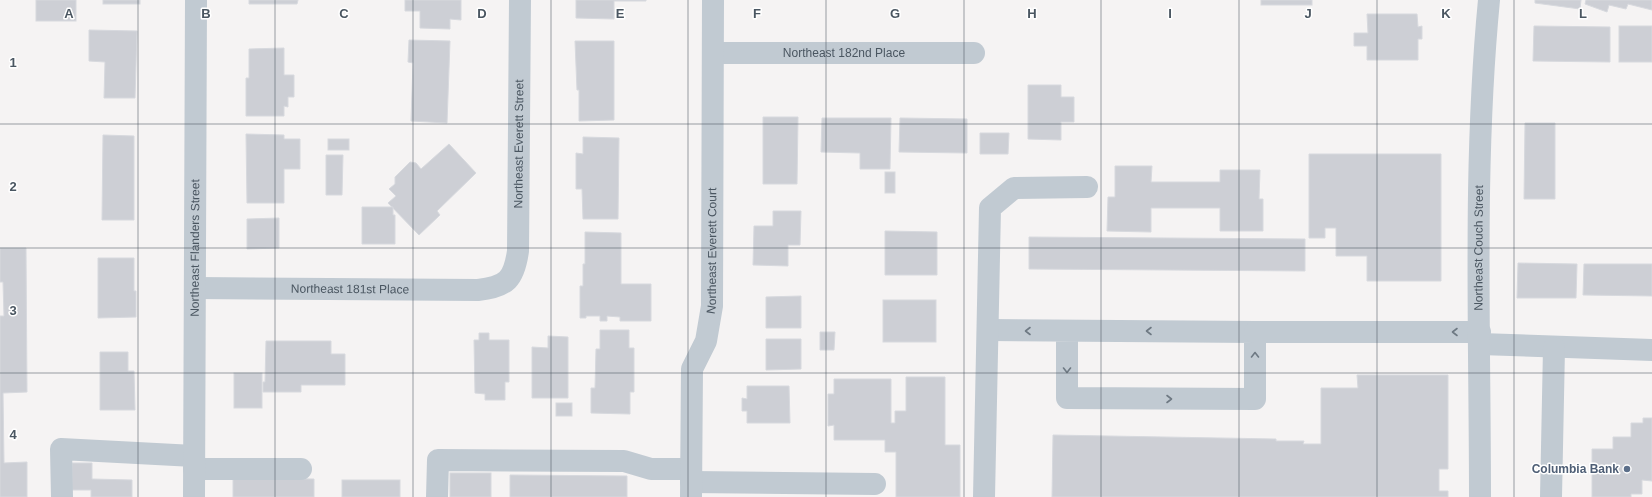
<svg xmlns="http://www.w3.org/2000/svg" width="1652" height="497" font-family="Arial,sans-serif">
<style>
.building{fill:#cdcfd5;stroke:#d7d9de}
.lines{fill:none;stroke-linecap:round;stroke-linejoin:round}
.minor{stroke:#c1cad2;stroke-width:22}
.oneway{stroke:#6e7983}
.grid{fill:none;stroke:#4a5661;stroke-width:1;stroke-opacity:0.55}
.service-dot{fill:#5c6f8a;stroke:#fff;stroke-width:1.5}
.labels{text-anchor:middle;stroke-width:3;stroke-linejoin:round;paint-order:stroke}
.street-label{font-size:12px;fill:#4a5661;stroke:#fff}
.service-label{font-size:12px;font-weight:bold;fill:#4e5e75;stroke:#fff;text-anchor:end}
.grid-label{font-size:13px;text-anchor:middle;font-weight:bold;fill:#4a5661;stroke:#fff;stroke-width:3;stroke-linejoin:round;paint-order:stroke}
</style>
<rect width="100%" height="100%" fill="#f5f3f3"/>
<g class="building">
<rect x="36" y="0" width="40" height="21"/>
<rect x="103" y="0" width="37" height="4"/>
<polygon points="249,0 298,0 297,4 249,4"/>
<polygon points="405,0 461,0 461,20 450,19 450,29 420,28 420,11 405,11"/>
<polygon points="576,0 646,0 646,1 614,1 614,19 576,18"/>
<rect x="1261" y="0" width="51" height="5"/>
<polygon points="1535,0 1581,0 1580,9 1535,3"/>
<polygon points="1586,0 1652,0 1652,10 1628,4 1626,9 1609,5 1607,12 1585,4"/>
<polygon points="1367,14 1417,14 1418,27 1422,26 1422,39 1418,39 1418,60 1367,60 1367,46 1354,46 1354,33 1368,33"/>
<polygon points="1534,26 1610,27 1610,62 1533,61"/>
<rect x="1619" y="26" width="33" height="36"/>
<polygon points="89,30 137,31 135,98 104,98 105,62 89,61"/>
<polygon points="409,40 450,41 447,123 411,121 413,63 408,62"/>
<polygon points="575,41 614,41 614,120 579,121 579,90 577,90"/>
<polygon points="284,48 284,75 294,75 294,97 288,97 288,107 284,106 284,116 246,116 246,78 249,78 249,49"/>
<polygon points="1028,85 1061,85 1061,97 1074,97 1074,122 1061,122 1061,140 1028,139"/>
<polygon points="763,117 798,117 797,184 763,184"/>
<polygon points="822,118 891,118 890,169 860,169 860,153 821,152"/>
<polygon points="900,118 967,119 967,153 899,152"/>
<polygon points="1525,123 1555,123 1555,199 1524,199"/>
<polygon points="980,133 1009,133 1008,154 980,154"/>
<polygon points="246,134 284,135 284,139 300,139 300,169 284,169 284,203 247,203"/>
<polygon points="103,135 134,136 134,220 102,220"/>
<polygon points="583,137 619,138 618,219 583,219 582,189 576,189 576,153 583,154"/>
<rect x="328" y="139" width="21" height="11"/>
<polygon points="449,144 476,173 437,211 440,215 419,235 388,203 396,196 389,189 395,184 395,177 410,162 416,163 421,169"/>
<polygon points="1309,154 1441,154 1441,281 1367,281 1367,256 1336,256 1336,228 1325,228 1325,238 1309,238"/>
<polygon points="326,155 343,155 342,195 326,195"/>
<polygon points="1115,166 1152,166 1151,182 1220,182 1220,170 1260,170 1259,199 1263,199 1263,231 1220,231 1220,208 1151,208 1151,232 1107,231 1108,197 1115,197"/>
<rect x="885" y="172" width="10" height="21"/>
<polygon points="362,207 393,207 393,215 395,215 395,244 362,244"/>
<polygon points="773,211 801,211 800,245 788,245 788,266 753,265 754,226 773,226"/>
<polygon points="279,218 279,248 247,249 247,219"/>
<polygon points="885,231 937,232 937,275 885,275"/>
<polygon points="585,232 621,233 621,284 651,284 651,321 620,321 620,317 607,316 607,321 600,321 600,316 586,316 586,318 580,318 580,286 583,286 583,264 585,264"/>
<polygon points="1029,237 1305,239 1305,271 1029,269"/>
<polygon points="0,248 26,248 27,392 3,393 4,463 27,462 27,497 0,497 0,316 4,316 3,282 0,282"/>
<polygon points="98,258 134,258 134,291 136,291 136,317 98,318"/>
<polygon points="1518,263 1577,264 1576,298 1517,298"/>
<polygon points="1584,264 1652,264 1652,296 1583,295"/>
<polygon points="801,296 801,328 766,328 766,297"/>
<rect x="883" y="300" width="53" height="42"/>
<polygon points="600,330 629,330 629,348 634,348 634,392 630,392 630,414 591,413 591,388 595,388 596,349 600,349"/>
<polygon points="820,332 835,332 834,350 820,350"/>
<polygon points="479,333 489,333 489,340 509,340 509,382 505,382 505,400 485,400 485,394 475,393 474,340 479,340"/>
<polygon points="548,336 568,337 568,398 532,398 532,347 548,348"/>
<polygon points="766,339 801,339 801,369 766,370"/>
<polygon points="266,341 331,341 331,354 345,354 345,385 301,385 301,392 263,392 263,382 265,382"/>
<polygon points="100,352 128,352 128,371 134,371 135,410 100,410"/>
<rect x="234" y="373" width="28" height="35"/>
<polygon points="1357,375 1448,375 1448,469 1439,469 1439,491 1448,491 1448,497 1052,497 1053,435 1276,439 1276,441 1304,441 1303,444 1321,444 1321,388 1358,388"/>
<polygon points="906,377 945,377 945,445 960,445 960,497 896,497 896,452 885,452 885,440 834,440 834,425 828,426 828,394 834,394 834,379 891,379 891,423 895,423 895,411 906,411"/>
<polygon points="747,386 789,386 790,423 747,423 747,411 742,411 742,398 747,399"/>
<rect x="556" y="403" width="16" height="13"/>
<polygon points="1643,418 1652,418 1652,481 1642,480 1642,494 1631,494 1631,497 1592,497 1592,449 1613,449 1613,437 1631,437 1631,423 1643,423"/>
<polygon points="72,463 92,463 92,479 132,480 132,497 91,497 91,490 72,490"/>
<rect x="450" y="473" width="41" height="24"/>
<polygon points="510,475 627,476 627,497 510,497"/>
<polygon points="233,478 314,479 314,497 233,497"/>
<rect x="342" y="480" width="58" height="17"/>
</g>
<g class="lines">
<g class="minor">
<path id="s1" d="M713,53h261"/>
<path id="s2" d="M196,288l282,2c29,-3 36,-11 40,-39l2,-251"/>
<polyline points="988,330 1255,332 1255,399 1067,398 1067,331"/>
<polyline points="1255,332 1480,332"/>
<polyline points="1480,344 1652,350"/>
<polyline points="194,469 301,469"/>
<polyline points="691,482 875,484"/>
<polyline points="62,497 61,449 194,456"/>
<path id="s3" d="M194,497l2,-497"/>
<polyline points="437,497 438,460 624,461 651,469 691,469"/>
<path id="s4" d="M691,497l1,-128 14,-28 6,-35 1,-306"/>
<polyline points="984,497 990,208 1014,188 1087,187"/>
<path id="s5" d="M1480,497c0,-165 -7,-332 9,-497"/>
<polyline points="1551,497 1554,348"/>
</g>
</g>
<defs><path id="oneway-chevron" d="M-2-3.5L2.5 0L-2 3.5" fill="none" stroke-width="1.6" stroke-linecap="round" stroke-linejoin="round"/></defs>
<g class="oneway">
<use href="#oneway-chevron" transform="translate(1028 331) rotate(-180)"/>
<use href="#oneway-chevron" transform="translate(1149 331) rotate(-180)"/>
<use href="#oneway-chevron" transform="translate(1455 332) rotate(-180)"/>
<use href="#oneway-chevron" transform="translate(1255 355) rotate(-90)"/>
<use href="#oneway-chevron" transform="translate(1067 370) rotate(90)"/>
<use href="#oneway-chevron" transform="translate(1169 399)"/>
</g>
<path class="grid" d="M138,0v497M275,0v497M413,0v497M551,0v497M688,0v497M826,0v497M964,0v497M1101,0v497M1239,0v497M1377,0v497M1514,0v497M0,124h1652M0,248h1652M0,373h1652"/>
<circle class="service-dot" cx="1627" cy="469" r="4"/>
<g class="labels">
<g class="street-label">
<text dy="4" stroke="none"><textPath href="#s1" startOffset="131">Northeast 182nd Place</textPath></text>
<text dy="4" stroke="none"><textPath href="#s2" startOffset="452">Northeast Everett Street</textPath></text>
<text dy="4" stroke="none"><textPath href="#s5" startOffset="249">Northeast Couch Street</textPath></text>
<text dy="4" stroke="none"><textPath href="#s3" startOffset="249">Northeast Flanders Street</textPath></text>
<text dy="4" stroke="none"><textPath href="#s4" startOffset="250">Northeast Everett Court</textPath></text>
<text dy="4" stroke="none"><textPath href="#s2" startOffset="154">Northeast 181st Place</textPath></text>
</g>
<g class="service-label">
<text x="1619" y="473">Columbia Bank</text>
</g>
</g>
<g class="grid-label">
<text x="69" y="18">A</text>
<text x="206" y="18">B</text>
<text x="344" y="18">C</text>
<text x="482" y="18">D</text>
<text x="620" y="18">E</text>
<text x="757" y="18">F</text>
<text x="895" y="18">G</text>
<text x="1032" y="18">H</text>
<text x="1170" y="18">I</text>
<text x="1308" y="18">J</text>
<text x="1446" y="18">K</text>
<text x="1583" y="18">L</text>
<text x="13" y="67">1</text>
<text x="13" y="191">2</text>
<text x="13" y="315">3</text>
<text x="13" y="439">4</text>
</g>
</svg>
